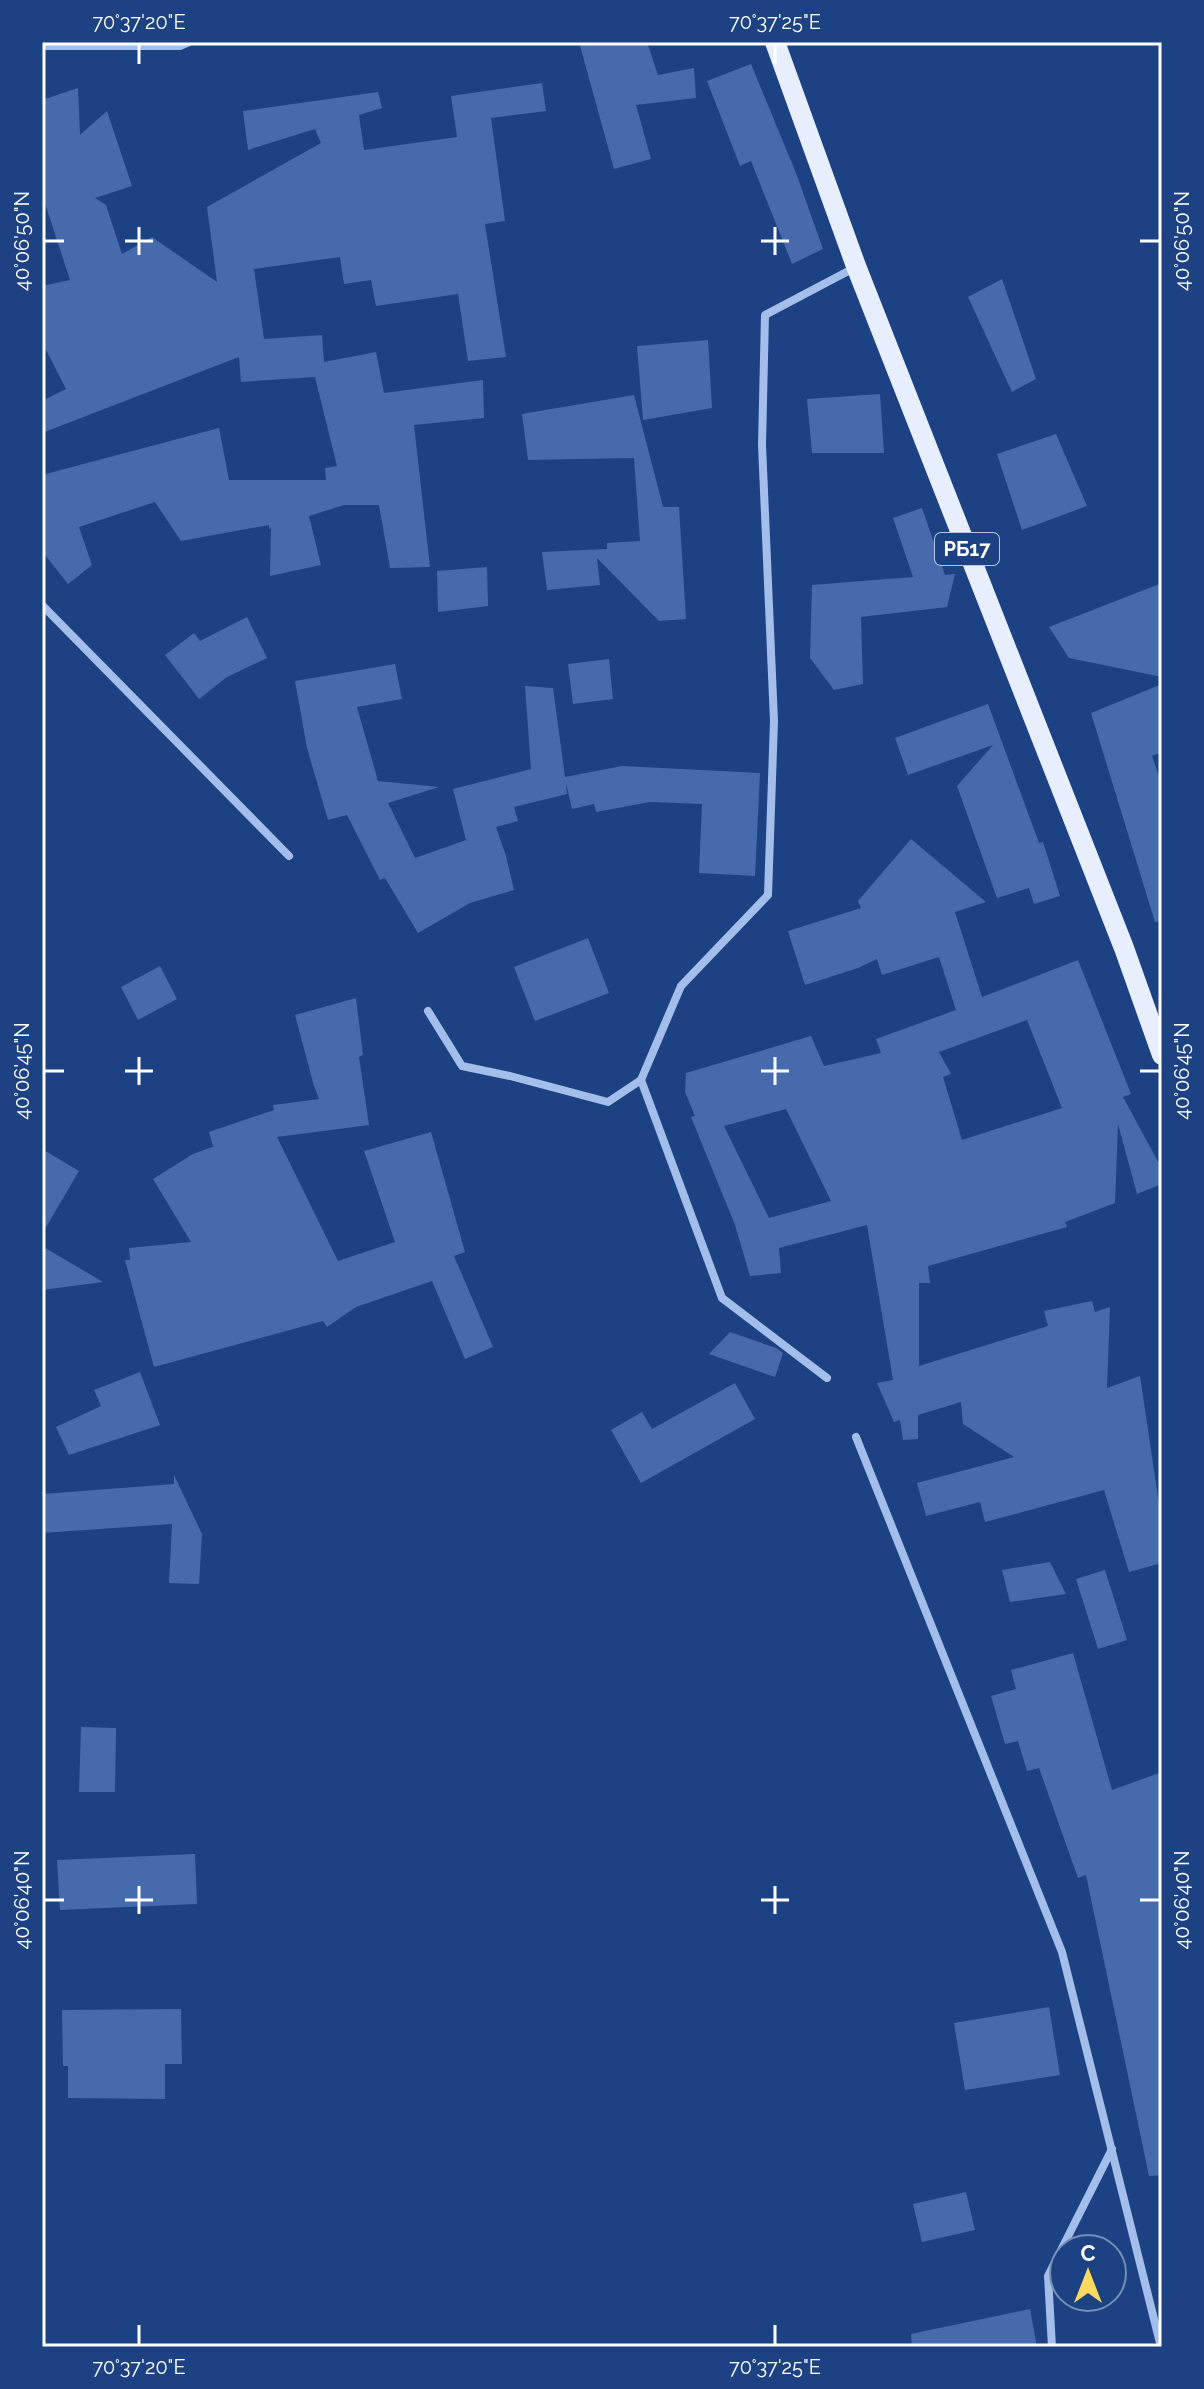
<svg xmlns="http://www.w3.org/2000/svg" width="1204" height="2389" font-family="Raleway,sans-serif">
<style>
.building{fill:#456bac;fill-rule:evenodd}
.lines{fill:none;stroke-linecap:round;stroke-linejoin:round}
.street{stroke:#a3beea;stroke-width:8}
.primary{stroke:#e7eefe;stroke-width:20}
.ticks{fill:none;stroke:#fff;stroke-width:3}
.labels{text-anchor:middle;stroke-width:8;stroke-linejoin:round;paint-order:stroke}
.shield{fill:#1d4283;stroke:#bbc6da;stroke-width:2}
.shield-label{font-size:20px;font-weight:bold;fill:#fff}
.neatline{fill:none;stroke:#fff;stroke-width:3}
.ticks-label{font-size:20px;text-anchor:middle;fill:#fff}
</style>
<rect width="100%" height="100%" fill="#1d4283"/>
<g class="building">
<polygon points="579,42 647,42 658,75 694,68 696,98 636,105 651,159 614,169"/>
<polygon points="751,64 796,173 823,249 792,264 751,161 740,166 707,81"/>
<polygon points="542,83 546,111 491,118 505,221 485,224 506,357 468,361 458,294 376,306 371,280 344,284 340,257 254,269 264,339 322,335 324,362 376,352 384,393 483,380 484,418 414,425 430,567 390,568 379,505 344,505 309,516 321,565 270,576 271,528 269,529 269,525 181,541 155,502 79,527 92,565 68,584 42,551 42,475 219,428 229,480 326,480 325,468 337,466 315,377 241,382 239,357 42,433 42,401 66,389 42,342 42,286 70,280 42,194 42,100 78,88 80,135 107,111 132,186 95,198 106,205 122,254 152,237 217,282 207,207 321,143 315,129 248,150 243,111 378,92 382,108 359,115 364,150 457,137 451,96"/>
<polygon points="1002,279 1036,379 1012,392 968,297"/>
<polygon points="708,340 712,408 643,420 637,346"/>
<polygon points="880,394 884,453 812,453 807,399"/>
<polygon points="634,395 663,507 679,507 686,619 659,621 597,558 600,585 547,590 542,552 607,549 607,543 640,541 634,458 528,460 522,414"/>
<polygon points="1056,434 1087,506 1022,530 997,454"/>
<polygon points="922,508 945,575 955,574 947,607 861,617 863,684 834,690 810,658 812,585 913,577 893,518"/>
<polygon points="487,567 488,606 438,612 437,571"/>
<polygon points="1162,583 1162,677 1069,658 1049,627"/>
<polygon points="247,617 267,658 227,677 199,699 165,655 194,633 200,641"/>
<polygon points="609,659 613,699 573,704 568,664"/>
<polygon points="395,664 402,699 357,707 378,781 439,787 388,803 415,858 466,840 453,789 531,769 525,686 553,688 565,777 622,766 760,773 755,876 699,873 702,804 650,802 596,812 594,804 572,809 566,783 567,794 514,807 518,821 496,827 506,856 514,890 470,903 418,933 385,878 380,880 347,815 328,820 307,748 295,681"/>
<polygon points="1162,684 1162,752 1152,756 1162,785 1162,921 1155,922 1091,713"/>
<polygon points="988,704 1039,843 1043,842 1060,896 1034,904 1029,888 997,898 957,786 993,745 908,775 895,738"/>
<path d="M911,839l75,63 -31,10 27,85 96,-37 53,134 -8,3 39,72v15l-25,10 -19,-70 -3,79 -50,19 2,5 -139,39 2,17h-11v83l129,-40 -4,-15 48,-10 3,11 15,-5 -3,81 33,-12 22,148v39l-33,9 -25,-82 -119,32 -5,-20 -54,14 -9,-33 97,-26 -51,-33 -2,-22 -43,13v24l-15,1 -3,-20 -6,2 -17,-39 16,-3 -26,-155 -88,23 2,25 -31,3 -15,-51 -44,-108 4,-1 -10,-24 1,-19 125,-37 13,30 57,-13 -5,-14 80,-29 -17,-53 -57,18 -5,-16 -19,9 -53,17 -17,-54 73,-23 -3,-7zM1027,1020l35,88 -100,32 -19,-63 8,-3 -12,-22zM786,1109l45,92 -62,17 -45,-92z"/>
<polygon points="588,938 609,993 535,1021 514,967"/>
<polygon points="160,966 177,999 138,1020 121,987"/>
<polygon points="356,998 363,1055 359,1057 369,1125 277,1137 338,1261 395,1242 364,1151 431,1132 465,1252 454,1256 493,1347 465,1359 432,1281 356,1307 327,1327 323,1321 154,1367 125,1260 130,1260 129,1248 191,1242 153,1179 193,1154 215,1146 213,1146 209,1132 274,1110 273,1105 319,1099 314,1086 295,1015"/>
<polygon points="42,1149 79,1171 42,1234"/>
<polygon points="42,1246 103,1282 42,1290"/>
<polygon points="730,1332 776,1348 783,1353 775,1377 709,1354"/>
<polygon points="140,1372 160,1425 69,1455 56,1427 101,1406 94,1390"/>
<polygon points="735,1383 755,1419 641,1483 611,1430 642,1412 652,1429"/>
<polygon points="174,1475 202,1534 199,1584 169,1583 172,1524 42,1533 42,1494 174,1484"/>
<polygon points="1050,1562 1066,1594 1010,1602 1002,1570"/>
<polygon points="1105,1570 1127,1640 1098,1649 1076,1579"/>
<polygon points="1073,1653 1112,1790 1162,1772 1162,2175 1149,2176 1086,1875 1078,1878 1039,1768 1027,1771 1018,1741 1005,1744 991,1696 1016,1689 1011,1670"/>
<polygon points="81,1727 116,1728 115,1792 79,1792"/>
<polygon points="195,1854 197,1904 60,1910 57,1860"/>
<polygon points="1049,2007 1060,2075 965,2090 954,2023"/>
<polygon points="181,2009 182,2064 165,2064 165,2099 68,2098 68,2066 63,2066 62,2010"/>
<polygon points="966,2192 975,2230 922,2242 913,2204"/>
<polygon points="1030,2309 1037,2347 912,2347 911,2334"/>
</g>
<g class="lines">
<g class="street">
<polyline points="42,46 180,46 189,42"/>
<polyline points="42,605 289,856"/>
<polyline points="428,1011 462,1066 510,1076 608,1102 641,1080"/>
<polyline points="827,1378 722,1298 641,1080 681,986 768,895 774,721 762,445 765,315 856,267"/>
<polyline points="856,1437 1062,1952 1161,2347"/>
<polyline points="1052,2347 1048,2276 1112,2149"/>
</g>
<polyline class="primary" points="775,42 856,266 1124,948 1162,1055"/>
</g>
<path class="ticks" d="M139,44v20M775,44v20M139,227v28M775,227v28M44,241h20M125,241h28M761,241h28M1140,241h20M139,1057v28M775,1057v28M44,1071h20M125,1071h28M761,1071h28M1140,1071h20M139,1886v28M775,1886v28M44,1900h20M125,1900h28M761,1900h28M1140,1900h20M139,2325v20M775,2325v20"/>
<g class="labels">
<rect class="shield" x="935" y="533" width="64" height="32" rx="6"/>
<g class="shield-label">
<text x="967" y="556">РБ17</text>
</g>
</g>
<rect width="1204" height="2389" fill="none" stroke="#1d4283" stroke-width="88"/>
<g transform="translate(1088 2273)"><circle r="38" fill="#1d4283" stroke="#778eb5" stroke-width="2"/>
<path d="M0-6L14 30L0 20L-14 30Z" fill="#fad961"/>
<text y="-12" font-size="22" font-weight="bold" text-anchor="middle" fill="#ffffff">С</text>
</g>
<rect x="44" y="44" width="1116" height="2301" class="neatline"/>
<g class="ticks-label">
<text x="139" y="29">70°37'20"E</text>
<text x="775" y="29">70°37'25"E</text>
<text transform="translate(22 241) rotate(-90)" y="7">40°06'50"N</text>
<text transform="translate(1182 241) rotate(-90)" y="7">40°06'50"N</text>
<text transform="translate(22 1071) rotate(-90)" y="7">40°06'45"N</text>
<text transform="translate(1182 1071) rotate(-90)" y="7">40°06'45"N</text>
<text transform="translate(22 1900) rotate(-90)" y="7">40°06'40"N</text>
<text transform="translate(1182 1900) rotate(-90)" y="7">40°06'40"N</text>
<text x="139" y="2374">70°37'20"E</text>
<text x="775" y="2374">70°37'25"E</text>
</g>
</svg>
